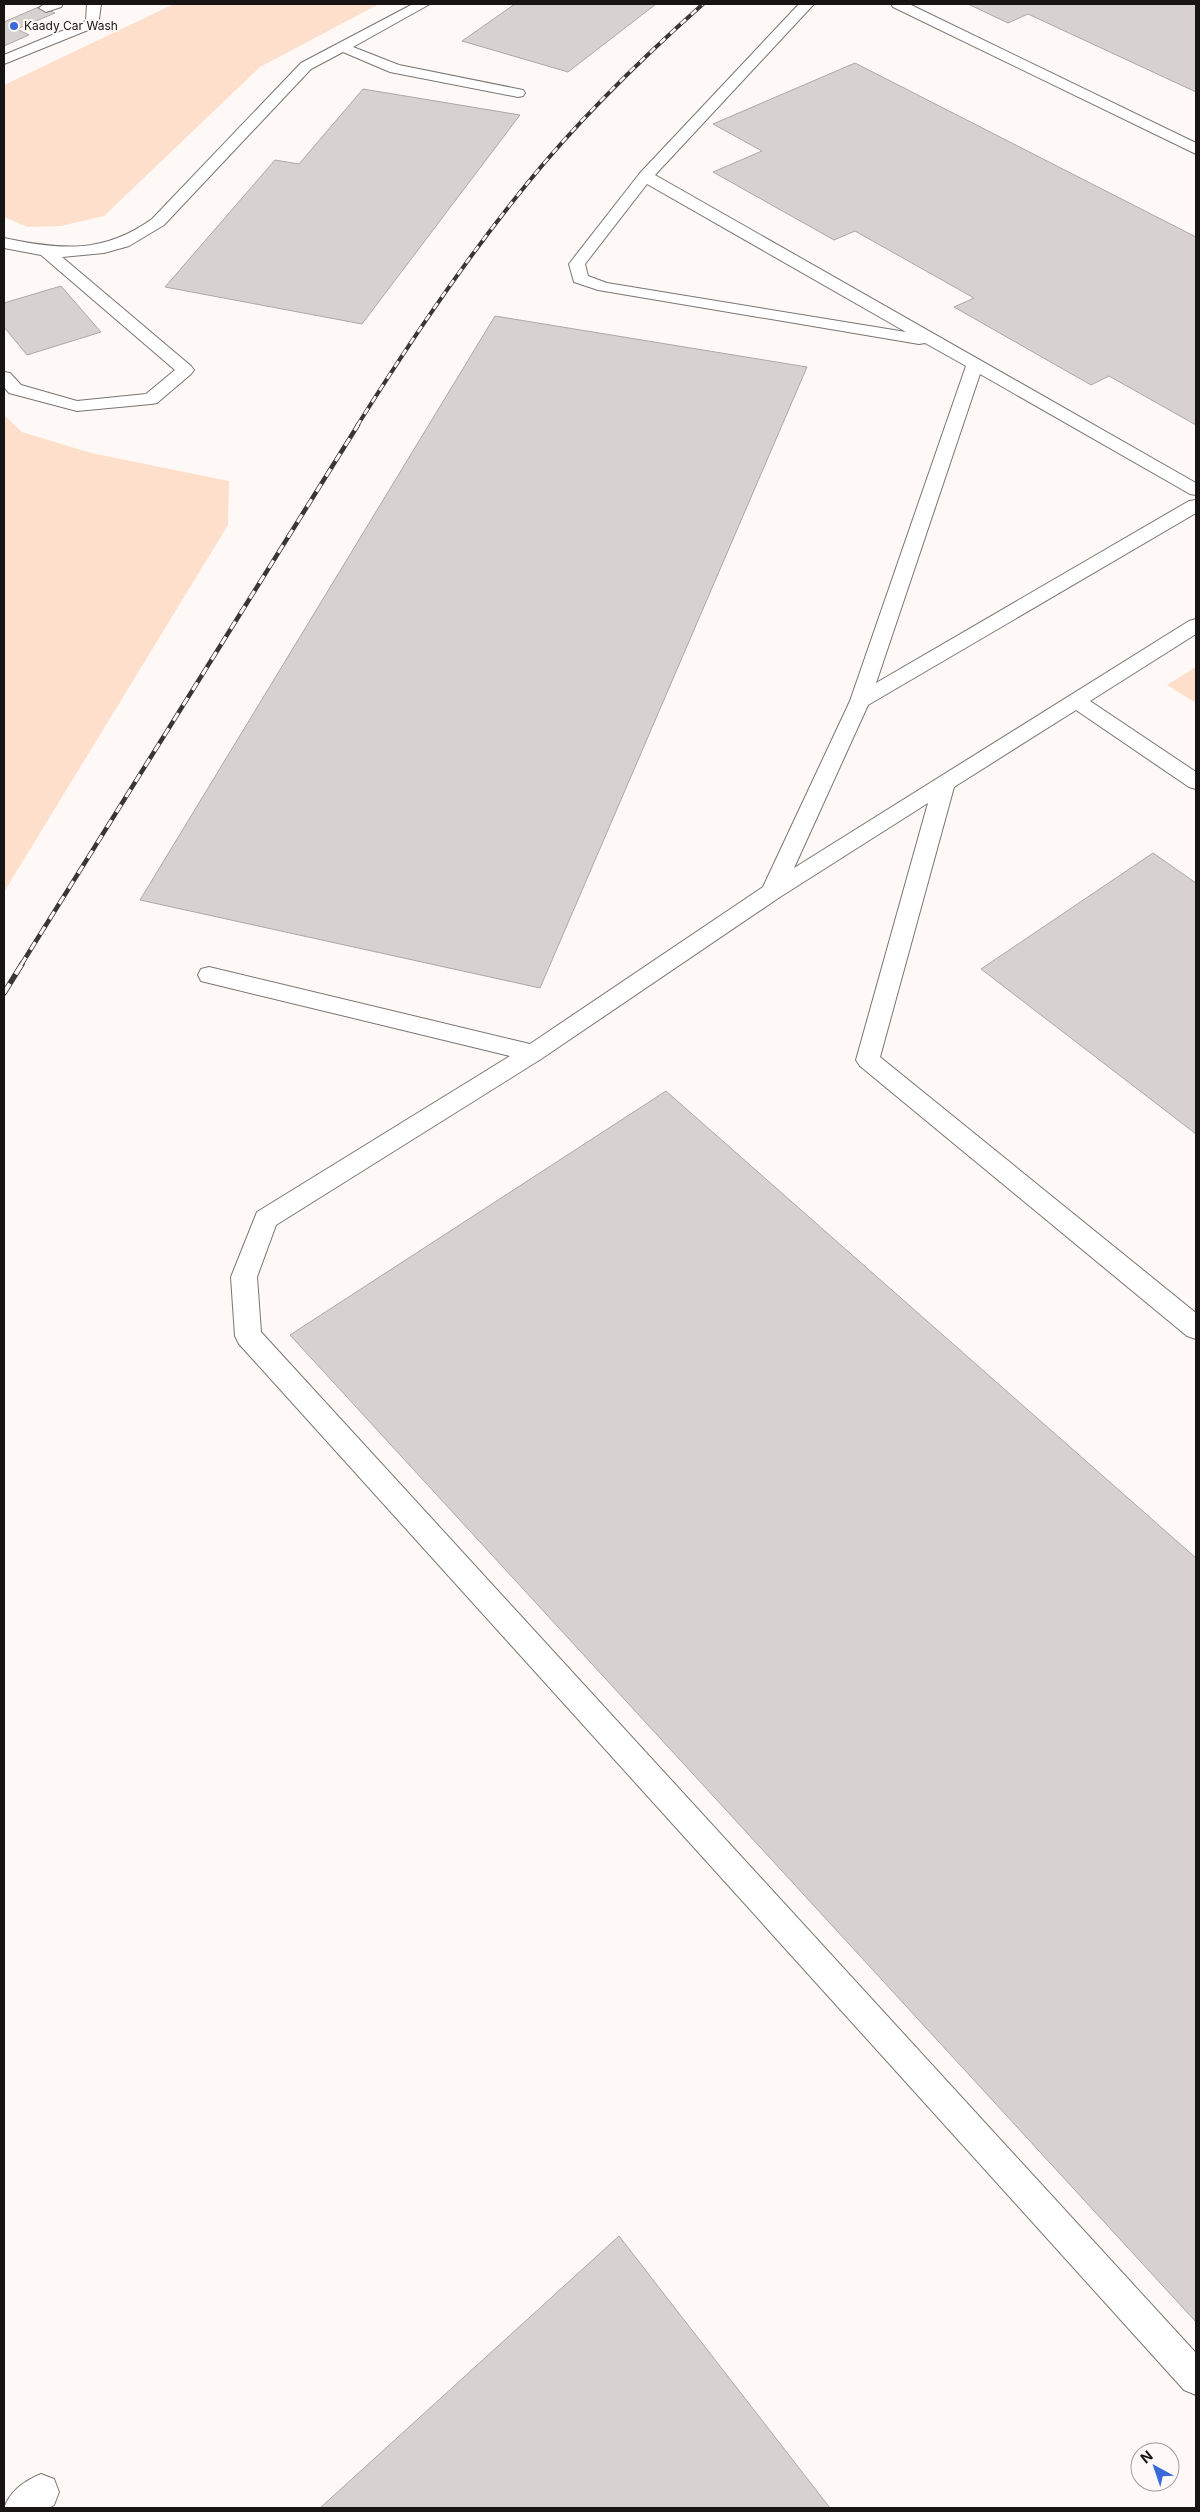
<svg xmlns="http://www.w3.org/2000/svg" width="1200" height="2512" font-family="Inter,sans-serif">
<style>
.green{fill:#fedfcc}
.building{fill:#d7d2cf;stroke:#aca8a5}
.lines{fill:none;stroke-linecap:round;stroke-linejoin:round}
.service-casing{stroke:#797573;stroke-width:2}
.service{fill:#fff;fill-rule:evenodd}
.rail-far2-casing{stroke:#393736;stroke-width:4}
.rail-far1-casing{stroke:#393736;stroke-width:4.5}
.rail-casing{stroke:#393736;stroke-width:5.5}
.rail-far2{stroke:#fef9f6;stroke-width:2.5;stroke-dasharray:7;stroke-linecap:butt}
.rail-far1{stroke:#fef9f6;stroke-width:3;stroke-dasharray:9;stroke-linecap:butt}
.rail{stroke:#fef9f6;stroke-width:4;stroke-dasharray:11;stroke-linecap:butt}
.poi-dot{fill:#3a6ada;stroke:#fef9f6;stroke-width:2}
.labels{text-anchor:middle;stroke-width:4;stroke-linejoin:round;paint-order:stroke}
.far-poi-label{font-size:12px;fill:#171514;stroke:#fef9f6;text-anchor:start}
</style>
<rect width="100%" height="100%" fill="#fef9f6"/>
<g class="green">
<polygon points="174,4 379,4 260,67 104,216 61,226 28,227 4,217 4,85"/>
<polygon points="4,415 22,432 91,453 229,481 228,525 4,892"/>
<polygon points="1196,667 1196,703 1167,685"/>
</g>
<g class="building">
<polygon points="515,4 656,4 568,72 462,41"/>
<polygon points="968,4 1196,4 1196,92 1028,14 1008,23"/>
<polygon points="41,6 55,13 17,29 29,35 4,46 4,22"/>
<polygon points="855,63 1196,237 1196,425 1109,376 1091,385 954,307 974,298 855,231 834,240 713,172 762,151 713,124"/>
<polygon points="363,89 520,115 362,324 165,287 275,160 299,164"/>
<polygon points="61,286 101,332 27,355 4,327 4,303"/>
<polygon points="495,316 807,367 540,988 140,900"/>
<polygon points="1153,853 1196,883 1196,1134 981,969"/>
<polygon points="666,1091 1196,1558 1196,2322 290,1335"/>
<polygon points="619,2236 830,2508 320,2508"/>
</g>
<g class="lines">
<g class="service-casing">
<g id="service">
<polygon points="44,4 63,4 61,7 46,12 39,8"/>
<polygon points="87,4 101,4 98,26 4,64 4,55 86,21"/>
<path d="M413,4h17l-77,43 46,18 124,25 2,3 -2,3 -5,1 -128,-25 -47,-20 -32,17 -147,156 -35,21 -25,7 -42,4 129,109 3,4 -3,4 -34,29 -6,1 -74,7 -68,-18 -5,-6v-15l6,1 11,12 56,16 69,-7 29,-24 -134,-115 -37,-7v-10c57,12 99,16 148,-19l149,-156z"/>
<path d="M799,4h15l-159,171 541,308v12l-6,-1 -210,-120 -104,309 313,-182 7,-1v13l-328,192 -74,163 395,-247 7,-2v15l-106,67 106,71v17l-7,-2 -113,-77 -122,77 -74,270 316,256v26l-9,-3 -327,-270 -4,-6 72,-257 -148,94 -239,162 -265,166 -19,52 4,55 935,1021v42l-12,-5 -945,-1046 -4,-8 -4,-59 26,-65 253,-156 -301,-73 -8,-2 -3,-6 3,-6 8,-2 321,77 233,-157 87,-186 116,-335 -41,-23 -6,1 -321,-54 -24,-8 -5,-18 71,-91zM647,184l259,148 -299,-49 -19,-7 -3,-12z"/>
<polygon points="891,4 909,4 1196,143 1196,154 893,7"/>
<path d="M41,2474l13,5 5,13 -5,13 -5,3h-45c6,-17 20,-27 37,-34z"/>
</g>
</g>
<use href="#service" class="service"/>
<g class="rail-far2-casing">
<path id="rail-far2" d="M357,426c52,-83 107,-165 169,-241 53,-66 114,-125 177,-181"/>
</g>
<g class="rail-far1-casing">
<polyline id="rail-far1" points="21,965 358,425"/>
</g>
<g class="rail-casing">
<polyline id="rail" points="4,993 22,964"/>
</g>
<use href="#rail-far2" class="rail-far2"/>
<use href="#rail-far1" class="rail-far1"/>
<use href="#rail" class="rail"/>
</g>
<circle class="poi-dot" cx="14" cy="26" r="5"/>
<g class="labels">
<g class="far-poi-label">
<text x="24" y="30">Kaady Car Wash</text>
</g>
</g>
<rect width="1200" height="2512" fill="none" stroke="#171514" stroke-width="10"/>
<g transform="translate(1155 2467) rotate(320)"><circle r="24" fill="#fef9f6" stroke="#a29e9c"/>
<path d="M0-4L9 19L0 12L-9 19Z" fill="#3a6ada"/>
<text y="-8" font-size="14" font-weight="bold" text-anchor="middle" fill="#171514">N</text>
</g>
</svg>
